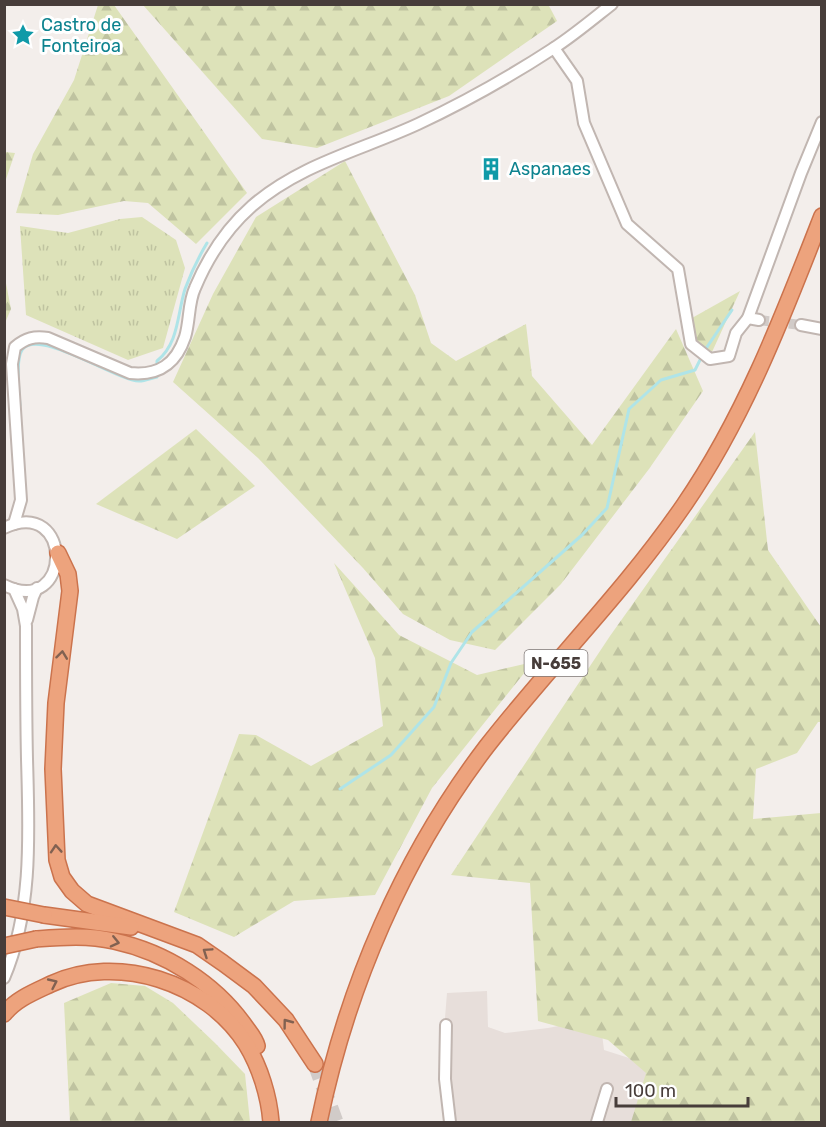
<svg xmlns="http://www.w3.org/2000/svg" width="826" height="1127" font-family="Rubik,sans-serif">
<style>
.residential{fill:#e7deda}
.grass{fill:url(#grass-tufts)}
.forest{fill:url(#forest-firs)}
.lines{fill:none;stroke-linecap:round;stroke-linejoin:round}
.stream{stroke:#afe4e8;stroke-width:3}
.minor-tunnel{stroke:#d1cbc8;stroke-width:10;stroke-dasharray:10 5;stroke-linecap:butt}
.highway-tunnel{stroke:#d1cbc8;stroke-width:15;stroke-dasharray:15 8;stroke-linecap:butt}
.minor-casing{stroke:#c1b6b1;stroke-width:14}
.highway-casing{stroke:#cb734d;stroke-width:18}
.minor{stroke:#fff;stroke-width:10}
.highway{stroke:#eda37d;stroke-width:15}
.highway-bridge-casing{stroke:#cb734d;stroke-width:18;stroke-linecap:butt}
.highway-bridge{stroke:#eda37d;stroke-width:15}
.oneway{stroke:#816151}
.labels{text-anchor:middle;stroke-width:6;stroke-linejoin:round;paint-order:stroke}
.shield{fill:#fff;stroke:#7e7775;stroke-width:1.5}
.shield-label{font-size:16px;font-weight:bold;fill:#473d3a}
.culture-label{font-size:18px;fill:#0d838f;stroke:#fff;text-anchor:start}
</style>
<defs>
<pattern id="grass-tufts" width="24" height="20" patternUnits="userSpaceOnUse" patternTransform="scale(1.5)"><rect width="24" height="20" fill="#dde2b9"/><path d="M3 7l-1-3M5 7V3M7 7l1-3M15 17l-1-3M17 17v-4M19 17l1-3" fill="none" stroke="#bfc3a0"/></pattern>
<pattern id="forest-firs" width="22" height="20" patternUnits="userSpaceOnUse" patternTransform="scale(1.5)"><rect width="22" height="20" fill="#dde2b9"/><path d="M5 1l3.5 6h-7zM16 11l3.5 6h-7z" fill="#bfc3a0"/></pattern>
</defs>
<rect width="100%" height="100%" fill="#f3eeeb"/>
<polygon class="residential" points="487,991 488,1027 505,1033 548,1028 600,1018 604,1050 629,1058 672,1059 661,1122 444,1122 441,1067 447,993"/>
<polygon class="grass" points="142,217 176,240 185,268 163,348 128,360 26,315 20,226 68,233 120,219"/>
<g class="forest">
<polygon points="548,4 557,21 449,96 317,148 262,139 143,5"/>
<polygon points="98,5 114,5 247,193 196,244 148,203 124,201 58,215 16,213 33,154 74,80"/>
<polygon points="5,152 15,153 5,182 4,152"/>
<polygon points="345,161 415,295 431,343 456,361 526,324 532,376 592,445 676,329 703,391 649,469 561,584 495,650 450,640 403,614 363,568 258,458 173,382 213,294 256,217"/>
<polygon points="4,273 11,309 5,323 4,323"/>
<polygon points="740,291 712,352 697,344 692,318"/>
<polygon points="196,429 255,486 177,539 96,504"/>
<polygon points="755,432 768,550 821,627 821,722 818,722 797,753 756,769 753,819 821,813 821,1122 631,1122 646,1073 608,1040 538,1021 530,883 451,875 610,636"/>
<polygon points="334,563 399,635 477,675 533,662 432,788 375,895 294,901 234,937 174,912 239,734 256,735 311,766 383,726 375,658"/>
<polygon points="111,983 145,986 173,1003 215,1043 245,1074 250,1122 70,1122 64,1003"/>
</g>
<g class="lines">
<g class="stream">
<polyline points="705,350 732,310"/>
<path d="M157,367v-6c22,-18 20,-46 28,-72 6,-16 13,-31 22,-46"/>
<path d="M20,405c-1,-13 -5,-44 2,-55 16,-23 93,30 117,31 6,0 13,-3 18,-4v-3"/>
<polyline points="340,789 391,755 434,707 451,663 472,632 582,535 607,508 629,409 661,380 695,370 702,356"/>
</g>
<polyline class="minor-tunnel" points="759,320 801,325"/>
<polyline class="highway-tunnel" points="315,1064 336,1122"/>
<g class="minor-casing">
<g id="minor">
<polyline points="554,48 577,81 584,123 627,224 678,269 691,344 710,359 729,356 736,333 748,318"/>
<polyline points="759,320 748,318 801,173 822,122"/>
<polyline points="801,325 822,329"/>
<path d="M14,524l7,-24 -9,-136 3,-17c11,-9 19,-11 33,-9l82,35c29,3 46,-9 55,-36 5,-16 3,-34 10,-49 13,-31 32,-60 57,-82 48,-42 110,-56 166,-82 47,-22 93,-48 136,-76 20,-13 39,-29 58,-44"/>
<path d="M4,528c70,-33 69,91 0,57"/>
<polyline points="27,620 33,597 37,588"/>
<path d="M4,978c29,-68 25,-146 23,-219 -1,-44 -1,-89 -1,-133l-3,-17 -9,-20"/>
<polyline points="446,1025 445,1079 450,1122"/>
<polyline points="597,1122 607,1089"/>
</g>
</g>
<g class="highway-casing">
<g id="highway">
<polyline points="58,553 68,574 70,591 56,703 53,769 57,860 62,877 72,891 87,904 197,945 223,963 254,986 286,1020 315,1064"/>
<polyline points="44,915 131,927"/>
<path d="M36,939c27,-2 52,-4 78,2 51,11 101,42 131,85 5,7 10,12 12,20"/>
<path d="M4,1014c12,-15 30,-22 47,-30 66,-31 156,-2 195,60 14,23 23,52 25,78"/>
<path d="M319,1122c28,-135 84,-266 168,-376 64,-82 138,-155 197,-241 61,-89 99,-189 138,-289"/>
</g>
</g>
<use href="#minor" class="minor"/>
<use href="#highway" class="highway"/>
<g class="highway-bridge-casing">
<g id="highway-bridge">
<polyline points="4,907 44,915"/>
<polyline points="4,946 36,939"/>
</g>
</g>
<use href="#highway-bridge" class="highway-bridge"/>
</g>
<defs><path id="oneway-chevron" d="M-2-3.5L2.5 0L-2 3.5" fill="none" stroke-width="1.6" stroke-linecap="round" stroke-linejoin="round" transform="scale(1.5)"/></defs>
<g class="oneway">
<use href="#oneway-chevron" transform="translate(62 655) rotate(-83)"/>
<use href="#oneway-chevron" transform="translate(56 849) rotate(-94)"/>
<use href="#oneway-chevron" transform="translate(115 942) rotate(13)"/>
<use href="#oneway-chevron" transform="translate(207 952) rotate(-146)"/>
<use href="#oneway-chevron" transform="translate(53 983) rotate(-25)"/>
<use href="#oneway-chevron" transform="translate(287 1023) rotate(-127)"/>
</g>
<defs>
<g id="sight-bare" transform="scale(1.8)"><path d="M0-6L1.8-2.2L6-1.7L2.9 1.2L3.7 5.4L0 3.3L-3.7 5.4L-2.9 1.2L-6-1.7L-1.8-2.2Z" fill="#0f9aa8" stroke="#fff" stroke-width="2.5" paint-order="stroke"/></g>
<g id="building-bare" transform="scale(1.8)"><path d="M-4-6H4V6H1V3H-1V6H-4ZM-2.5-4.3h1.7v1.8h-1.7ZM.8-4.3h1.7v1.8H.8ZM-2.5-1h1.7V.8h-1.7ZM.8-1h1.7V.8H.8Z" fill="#0f9aa8" stroke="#fff" stroke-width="2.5" paint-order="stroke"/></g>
</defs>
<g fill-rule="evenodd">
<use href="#sight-bare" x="23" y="35"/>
<use href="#building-bare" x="491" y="169"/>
</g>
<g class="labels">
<rect class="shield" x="524.5" y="650" width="63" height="26" rx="4.5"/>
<g class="shield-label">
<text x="556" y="669">N-655</text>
</g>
<g class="culture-label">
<text x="41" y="31">Castro de<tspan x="41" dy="21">Fonteiroa</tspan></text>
<text x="509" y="175">Aspanaes</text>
</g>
</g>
<rect width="826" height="1127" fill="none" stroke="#473d3a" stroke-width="12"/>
<path d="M616 1097v9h132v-9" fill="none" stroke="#473d3a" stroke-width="3"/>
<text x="625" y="1097" font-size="18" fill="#473d3a" stroke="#ffffff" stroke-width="4.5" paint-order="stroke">100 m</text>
</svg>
